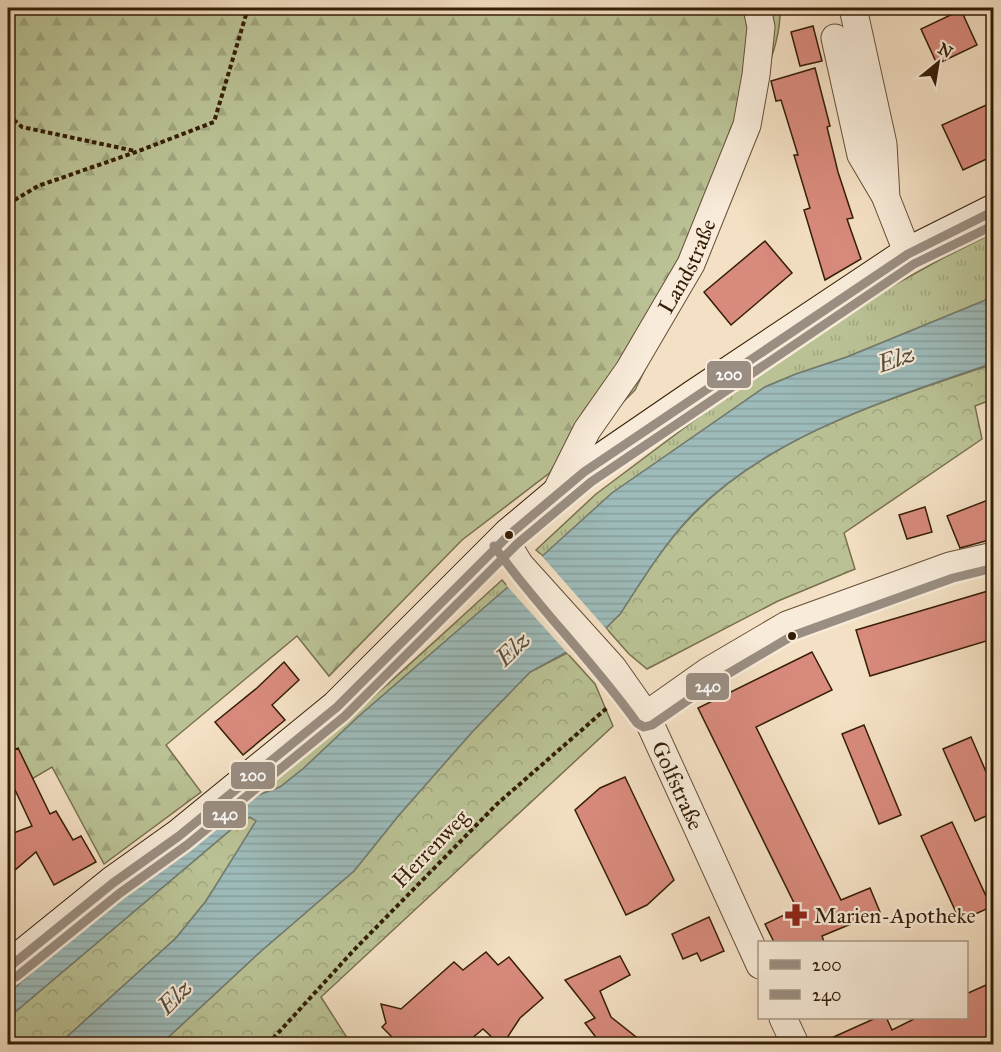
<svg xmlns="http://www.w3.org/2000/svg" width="1001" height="1052" font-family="'IM FELL Great Primer',serif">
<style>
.grass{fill:url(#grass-tufts);stroke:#78704e;stroke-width:1.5}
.forest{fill:url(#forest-firs);stroke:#78704e;stroke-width:1.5}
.park{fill:url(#park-crowns);stroke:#78704e;stroke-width:1.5}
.water{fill:url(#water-rules);stroke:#737c72;stroke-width:1.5}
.pier{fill:#f4e0c4}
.building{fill:#d88a7c;stroke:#351e06;stroke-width:1.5}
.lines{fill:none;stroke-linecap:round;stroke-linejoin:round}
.street-casing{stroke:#654e36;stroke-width:29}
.secondary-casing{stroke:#351e06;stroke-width:35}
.path{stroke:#351e06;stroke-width:4;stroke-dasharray:4.5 3;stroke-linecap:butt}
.street{stroke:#f8ebd9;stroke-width:27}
.secondary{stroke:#f8ebd9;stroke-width:33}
.bus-1-casing{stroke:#f8ebd9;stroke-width:14}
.bus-2-casing{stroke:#f8ebd9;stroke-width:14}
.bus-1{stroke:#9a8e82;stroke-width:9}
.bus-2{stroke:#9a8e82;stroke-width:9}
.bus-dot{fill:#351e06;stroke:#f8ebd9;stroke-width:2}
.labels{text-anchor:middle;stroke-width:4.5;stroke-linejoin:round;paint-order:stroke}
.street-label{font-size:22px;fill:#351e06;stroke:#f8ebd9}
.poi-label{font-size:22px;fill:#351e06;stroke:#f8ebd9;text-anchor:start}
.water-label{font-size:24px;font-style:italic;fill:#544d3c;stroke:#f8ebd9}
.line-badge{stroke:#f8ebd9;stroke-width:2}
.badge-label{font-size:16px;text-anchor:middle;font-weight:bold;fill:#fff}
</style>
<defs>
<pattern id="grass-tufts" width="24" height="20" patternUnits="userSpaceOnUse" patternTransform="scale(1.5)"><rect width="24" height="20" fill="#bac295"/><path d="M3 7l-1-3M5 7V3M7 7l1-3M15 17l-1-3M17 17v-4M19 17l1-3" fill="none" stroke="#a0a67f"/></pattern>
<pattern id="forest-firs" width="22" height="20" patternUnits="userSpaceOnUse" patternTransform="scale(1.5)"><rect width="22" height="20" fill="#bac295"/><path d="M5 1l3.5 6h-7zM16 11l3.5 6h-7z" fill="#a0a67f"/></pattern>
<pattern id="park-crowns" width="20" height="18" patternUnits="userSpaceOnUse" patternTransform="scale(1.5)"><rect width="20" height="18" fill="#bac295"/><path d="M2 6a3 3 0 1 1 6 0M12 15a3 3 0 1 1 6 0" fill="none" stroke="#a0a67f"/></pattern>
<pattern id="water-rules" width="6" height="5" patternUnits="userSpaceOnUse" patternTransform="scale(1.5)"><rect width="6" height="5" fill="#9dbbba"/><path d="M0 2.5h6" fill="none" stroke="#88a09e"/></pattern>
</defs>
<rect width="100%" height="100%" fill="#f4e0c4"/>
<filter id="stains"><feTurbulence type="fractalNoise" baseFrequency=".00333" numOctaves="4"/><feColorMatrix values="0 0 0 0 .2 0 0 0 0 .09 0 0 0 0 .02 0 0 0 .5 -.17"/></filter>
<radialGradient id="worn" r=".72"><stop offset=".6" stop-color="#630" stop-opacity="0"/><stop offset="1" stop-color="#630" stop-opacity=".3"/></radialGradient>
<g class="grass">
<polygon points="993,233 993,297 847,357 796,374 765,387 612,493 543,556 536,550 596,494 780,356 838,316 941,259"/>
<path d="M502,580l6,7 -149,129 -55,52 -24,19 -32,12c90,-66 171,-144 254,-219z"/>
</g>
<path class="forest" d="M8,8h772c1,23 -7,46 -15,68l-88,227 -42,87 -75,75 -98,75 -133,136 -32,-40 -131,109 35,47 -97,72 -52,-97 -44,26z"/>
<g class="park">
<path d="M993,364v35l-18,7 7,33 -138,94 11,36 -77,32 -131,68 -18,-15 -23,-26 14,-14c21,-32 42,-67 69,-95 77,-83 200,-120 304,-155z"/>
<polygon points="567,653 595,684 613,726 321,997 351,1044 161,1044 260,952 354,871 399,815 473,731 530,672"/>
<polygon points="249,817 257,821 206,901 176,938 59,1044 8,1044 8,1018 240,822"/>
</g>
<path class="water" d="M993,297v66c-104,36 -227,73 -304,155 -27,29 -48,64 -69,96l-19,19 -71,39 -57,59 -74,84 -45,56 -94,81 -99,92h-102l117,-106 30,-37 50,-80 -6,-4 -10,5 -232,196v-24l103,-94 137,-101 32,-12 24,-19 55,-52 149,-129 104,-94 153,-106 31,-13 51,-17z"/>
<polygon class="pier" points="540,554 608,631 603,636 569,655 506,585"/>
<g class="building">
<polygon points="961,10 977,45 937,64 921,29"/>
<polygon points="813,26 822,61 800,66 791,32"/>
<polygon points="815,68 830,126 827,127 838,172 853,218 847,219 861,259 825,280 804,210 810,208 794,155 798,155 781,100 776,101 771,81"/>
<polygon points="993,102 993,156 963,170 942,125"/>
<polygon points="765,241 792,273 731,325 704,292"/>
<polygon points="993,498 993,539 960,548 947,516"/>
<polygon points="925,507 932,532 907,539 899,515"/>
<polygon points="988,591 993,607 993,639 870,676 856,630"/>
<polygon points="812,652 832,690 756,727 841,900 870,888 880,912 822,936 824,942 774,942 765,924 797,909 698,708"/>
<polygon points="284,662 299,680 272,705 285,720 243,755 215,722 257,688"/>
<polygon points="864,725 901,815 879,824 842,734"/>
<polygon points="971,737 993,788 993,813 975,821 943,749"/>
<polygon points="18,748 50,814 56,811 73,840 81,836 96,862 54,885 36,852 8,876 8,835 32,826 8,775 8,753"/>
<polygon points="625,777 674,880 647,905 626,915 575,810 600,788"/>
<polygon points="952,822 991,907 960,921 921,836"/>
<polygon points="709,917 724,951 701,961 697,953 683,959 672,934"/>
<polygon points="486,952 498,965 509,957 543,998 520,1018 507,1038 496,1041 483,1029 465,1044 399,1044 382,1027 386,1023 381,1004 401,1009 454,962 463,970"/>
<polygon points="620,956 630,975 600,991 611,1017 645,1044 601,1044 585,1023 595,1018 565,980"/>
<polygon points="986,985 993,1002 993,1037 978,1044 818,1044 878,1017 886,1017 892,1030 918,1017 966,1017 966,994"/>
</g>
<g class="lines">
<g class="street-casing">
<g id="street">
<polyline points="853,8 883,144 886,198 908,254"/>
<polyline points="835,38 861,155 884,194"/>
<path id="s1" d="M555,494l32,-64 42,-60 62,-106 56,-139 9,-50 5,-48 -4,-19"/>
<path id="s2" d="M504,539l16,26 93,103 33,47 114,250"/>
<polyline points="646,715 707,672 787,625 950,566 994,556"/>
<polyline points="783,1018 795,1044"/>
</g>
</g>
<g class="secondary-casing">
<polyline id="secondary" points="8,968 113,883 179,836 337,707 509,535 584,472 695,396 908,254 994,211"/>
</g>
<g class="path">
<polyline points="8,115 22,127 135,151"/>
<polyline points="8,204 38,186 136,152 214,122 248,8"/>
<polyline points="268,1044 354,950 497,804 608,707"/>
</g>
<use href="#street" class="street"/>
<use href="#secondary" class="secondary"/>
<g class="bus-1-casing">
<polyline id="bus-1" points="8,968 113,883 179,836 337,707 509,535 584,472 908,254 994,211"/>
</g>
<g class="bus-2-casing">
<g id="bus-2">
<path d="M494,546c44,62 99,115 143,177l7,4 8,-2 62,-43 78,-46 161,-58 41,-10"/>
<polyline points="16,977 120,893 187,845 345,716 517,544 591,482 914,264 994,225"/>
</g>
</g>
<use href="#bus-1" class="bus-1"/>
<use href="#bus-2" class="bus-2"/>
</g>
<defs>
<g id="pharmacy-bare" transform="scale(1.8)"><path d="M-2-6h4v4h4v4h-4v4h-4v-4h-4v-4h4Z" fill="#8f2418" stroke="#f8ebd9" stroke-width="2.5" paint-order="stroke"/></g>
</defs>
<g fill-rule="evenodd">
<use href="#pharmacy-bare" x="796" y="915"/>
</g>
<g class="bus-dot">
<circle cx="509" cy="535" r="5"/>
<circle cx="792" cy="636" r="5"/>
</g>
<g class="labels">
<g class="street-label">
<text dy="8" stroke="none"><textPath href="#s1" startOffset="264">Landstraße</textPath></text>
<text dy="8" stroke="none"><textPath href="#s2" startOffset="304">Golfstraße</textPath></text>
<text transform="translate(430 848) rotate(-46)" y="8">Herrenweg</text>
</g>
<g class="poi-label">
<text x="814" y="923">Marien-Apotheke</text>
</g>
<g class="water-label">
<text transform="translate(896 359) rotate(-19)" y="8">Elz</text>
<text transform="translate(513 649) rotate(-44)" y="8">Elz</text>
<text transform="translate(175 997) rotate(-45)" y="8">Elz</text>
</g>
</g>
<g class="line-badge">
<rect x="706" y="360" width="46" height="29" rx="6" fill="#9a8e82"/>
<rect x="685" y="672" width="45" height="29" rx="6" fill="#9a8e82"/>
<rect x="230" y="761" width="46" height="29" rx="6" fill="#9a8e82"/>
<rect x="202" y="800" width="45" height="29" rx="6" fill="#9a8e82"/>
</g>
<g class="badge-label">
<text x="729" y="380">200</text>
<text x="708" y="692">240</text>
<text x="253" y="781">200</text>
<text x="225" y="820">240</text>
</g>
<rect width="1001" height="1052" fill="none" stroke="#f4e0c4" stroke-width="30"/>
<rect x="9" y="9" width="983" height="1034" fill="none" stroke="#351e06" stroke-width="3"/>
<rect x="15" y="15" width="971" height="1022" fill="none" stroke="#351e06" stroke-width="1.5"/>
<rect x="758" y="941" width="210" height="78" fill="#f8ebd9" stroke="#aa9985" stroke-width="1.5"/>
<rect x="770" y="960" width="30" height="9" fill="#9a8e82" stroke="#aa9985" stroke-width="1.5"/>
<text x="812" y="971" font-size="18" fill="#351e06">200</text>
<rect x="770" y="990" width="30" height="9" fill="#9a8e82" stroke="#aa9985" stroke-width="1.5"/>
<text x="812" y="1001" font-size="18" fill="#351e06">240</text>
<g transform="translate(938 63) rotate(30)" stroke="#f8ebd9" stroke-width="4.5" paint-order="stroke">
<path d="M0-4.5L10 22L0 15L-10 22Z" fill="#351e06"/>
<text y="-9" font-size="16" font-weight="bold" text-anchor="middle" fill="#351e06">N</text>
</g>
<rect width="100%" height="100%" filter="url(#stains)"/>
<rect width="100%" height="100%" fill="url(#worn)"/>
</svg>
